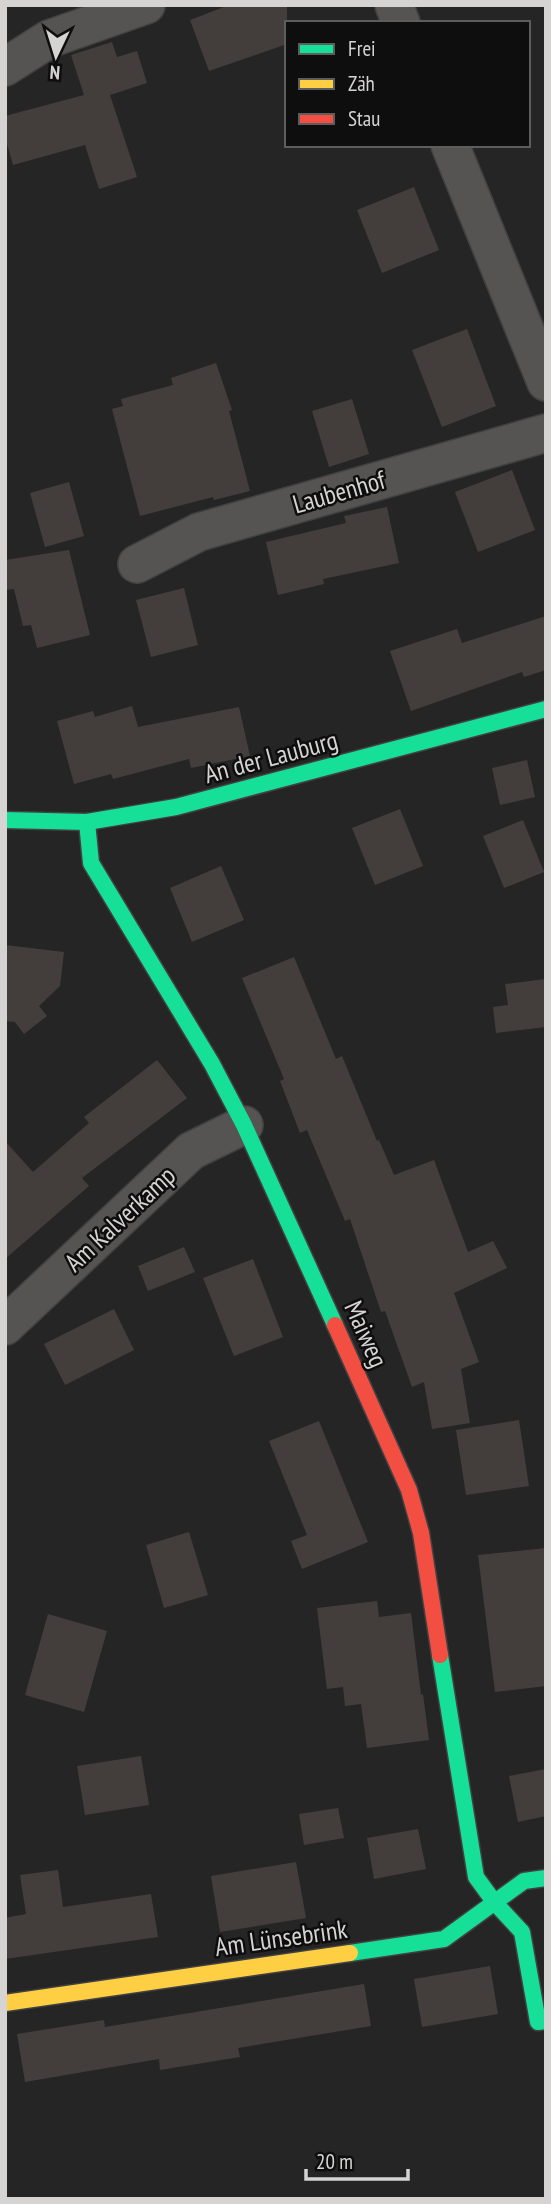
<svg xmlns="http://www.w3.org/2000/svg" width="551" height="2204" font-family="'PT Sans Narrow',sans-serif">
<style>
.building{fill:#433e3b}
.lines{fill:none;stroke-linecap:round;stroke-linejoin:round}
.street-casing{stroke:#424141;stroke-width:40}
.fast-casing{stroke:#424141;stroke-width:19}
.slow-casing{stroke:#424141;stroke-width:19}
.jam-casing{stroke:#424141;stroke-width:19}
.street{stroke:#555453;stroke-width:37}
.fast{stroke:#16e098;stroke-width:16}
.slow{stroke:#ffcf43;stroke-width:16}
.jam{stroke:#f24e42;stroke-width:16}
.labels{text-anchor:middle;stroke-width:5;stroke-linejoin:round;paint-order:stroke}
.street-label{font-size:26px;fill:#d5d4d3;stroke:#0f0e0e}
</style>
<rect width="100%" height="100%" fill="#262525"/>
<g class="building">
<polygon points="229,5 287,5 287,44 209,71 190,20"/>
<polygon points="112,42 117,57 137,51 147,83 110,95 137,177 99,189 85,145 13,165 5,137 5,116 84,95 71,55"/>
<polygon points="414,187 439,250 382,273 357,210"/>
<polygon points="467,329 496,406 442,427 412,350"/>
<polygon points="216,363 232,410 229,411 250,491 214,500 213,497 140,516 112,409 123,406 121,399 173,385 171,378"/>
<polygon points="352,399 369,454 329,467 312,411"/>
<polygon points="512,470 535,530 478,552 455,492"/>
<polygon points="69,482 84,536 45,547 30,493"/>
<polygon points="387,507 399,563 323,579 324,584 278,595 266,542 346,523 344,516"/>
<polygon points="69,550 90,635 37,648 31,625 23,626 14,589 5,590 5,560"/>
<polygon points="184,588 198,645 151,657 136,600"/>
<polygon points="546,616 546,670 524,677 522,672 411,711 390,651 457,629 462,643"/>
<polygon points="132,706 138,727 239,707 250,756 191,768 189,759 113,779 111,774 74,784 57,721 93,711 95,717"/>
<polygon points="527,760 535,797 500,805 492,768"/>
<polygon points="400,809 423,866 375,885 352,828"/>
<polygon points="523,820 544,872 504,888 483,836"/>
<polygon points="221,866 244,920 192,942 170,888"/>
<polygon points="5,945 64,952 60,986 39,1006 47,1016 24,1034 15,1022 5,1021"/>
<polygon points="294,957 336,1059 342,1056 377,1141 379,1140 394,1175 434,1160 468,1252 493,1241 507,1268 454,1293 479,1362 461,1369 470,1423 432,1429 424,1382 412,1387 385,1311 381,1312 350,1219 345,1221 307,1130 300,1133 280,1081 284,1079 242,978"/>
<polygon points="546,979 546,1027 496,1033 493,1007 508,1005 505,984"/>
<polygon points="157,1060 187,1098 82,1178 89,1186 5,1259 5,1141 33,1172 89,1123 84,1117"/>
<polygon points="184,1247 195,1272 148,1291 138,1266"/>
<polygon points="253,1259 283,1337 234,1356 203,1278"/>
<polygon points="114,1309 134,1350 65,1385 44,1344"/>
<polygon points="519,1420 529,1486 466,1495 456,1430"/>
<polygon points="319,1421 368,1542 302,1569 291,1541 307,1535 269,1441"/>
<polygon points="189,1532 208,1595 164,1608 146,1545"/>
<polygon points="546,1548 546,1686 495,1692 478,1555"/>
<polygon points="377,1601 379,1617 411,1613 421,1695 423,1694 429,1740 367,1748 361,1704 345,1706 343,1687 327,1689 317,1608"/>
<polygon points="48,1614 107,1631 84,1712 25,1695"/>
<polygon points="141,1756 149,1805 85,1815 77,1766"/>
<polygon points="546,1769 546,1816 518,1822 509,1776"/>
<polygon points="338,1808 344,1838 304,1845 299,1814"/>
<polygon points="418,1829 426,1869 374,1879 367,1838"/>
<polygon points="296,1862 306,1918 220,1932 211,1876"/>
<polygon points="58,1870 63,1907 151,1894 158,1937 5,1959 5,1918 26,1914 20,1875"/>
<polygon points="490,1966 498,2014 422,2027 414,1979"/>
<polygon points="364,1984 371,2026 238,2048 240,2057 160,2070 159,2059 25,2082 17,2034 104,2020 105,2027"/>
</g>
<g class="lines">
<g class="street-casing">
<g id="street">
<polyline points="394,5 401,23"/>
<polyline points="5,67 49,39 146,5"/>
<polyline points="450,145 546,382"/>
<polyline points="137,564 199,532 546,433"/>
<polyline points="5,1326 191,1151 244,1125"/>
</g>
</g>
<g class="fast-casing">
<g id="fast">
<polyline points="5,820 87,822 176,807 546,709"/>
<polyline points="87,822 91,863 212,1064 244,1125 335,1325"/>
<polyline points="440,1655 476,1877 495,1903 522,1932 538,2022 546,2021"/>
<polyline points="350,1953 444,1939 524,1881 546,1878"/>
</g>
</g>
<g class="slow-casing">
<polyline id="slow" points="5,2003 350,1953"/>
</g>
<g class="jam-casing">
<polyline id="jam" points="335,1325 409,1490 421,1533 440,1655"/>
</g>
<use href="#street" class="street"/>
<use href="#fast" class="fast"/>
<use href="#slow" class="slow"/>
<use href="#jam" class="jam"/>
</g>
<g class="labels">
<g class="street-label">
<text transform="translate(339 492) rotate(-16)" y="9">Laubenhof</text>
<text transform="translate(271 757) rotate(-15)" y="9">An der Lauburg</text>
<text transform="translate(120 1219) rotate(-43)" y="9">Am Kalverkamp</text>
<text transform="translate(366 1334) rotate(66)" y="9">Maiweg</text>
<text transform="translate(281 1938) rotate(-8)" y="9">Am Lünsebrink</text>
</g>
</g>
<rect width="551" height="2204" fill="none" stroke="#d5d4d3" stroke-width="14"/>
<rect x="285" y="21" width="245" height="126" fill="#0f0e0e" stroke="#5e5d5d" stroke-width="2"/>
<rect x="299" y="44" width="35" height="10" fill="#16e098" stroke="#5e5d5d" stroke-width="2"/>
<text x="348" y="56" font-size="21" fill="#d5d4d3">Frei</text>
<rect x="299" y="79" width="35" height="10" fill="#ffcf43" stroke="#5e5d5d" stroke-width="2"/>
<text x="348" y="91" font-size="21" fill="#d5d4d3">Zäh</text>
<rect x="299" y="114" width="35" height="10" fill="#f24e42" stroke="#5e5d5d" stroke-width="2"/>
<text x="348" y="126" font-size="21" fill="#d5d4d3">Stau</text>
<g transform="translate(56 56) rotate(184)" stroke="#0f0e0e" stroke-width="5" paint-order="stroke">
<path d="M0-5L12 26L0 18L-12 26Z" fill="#d5d4d3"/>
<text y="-10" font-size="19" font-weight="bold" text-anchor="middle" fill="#d5d4d3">N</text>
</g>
<path d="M306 2169v10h102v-10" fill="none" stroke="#d5d4d3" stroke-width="3.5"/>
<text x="316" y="2169" font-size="21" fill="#d5d4d3" stroke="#0f0e0e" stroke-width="5" paint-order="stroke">20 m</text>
</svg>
